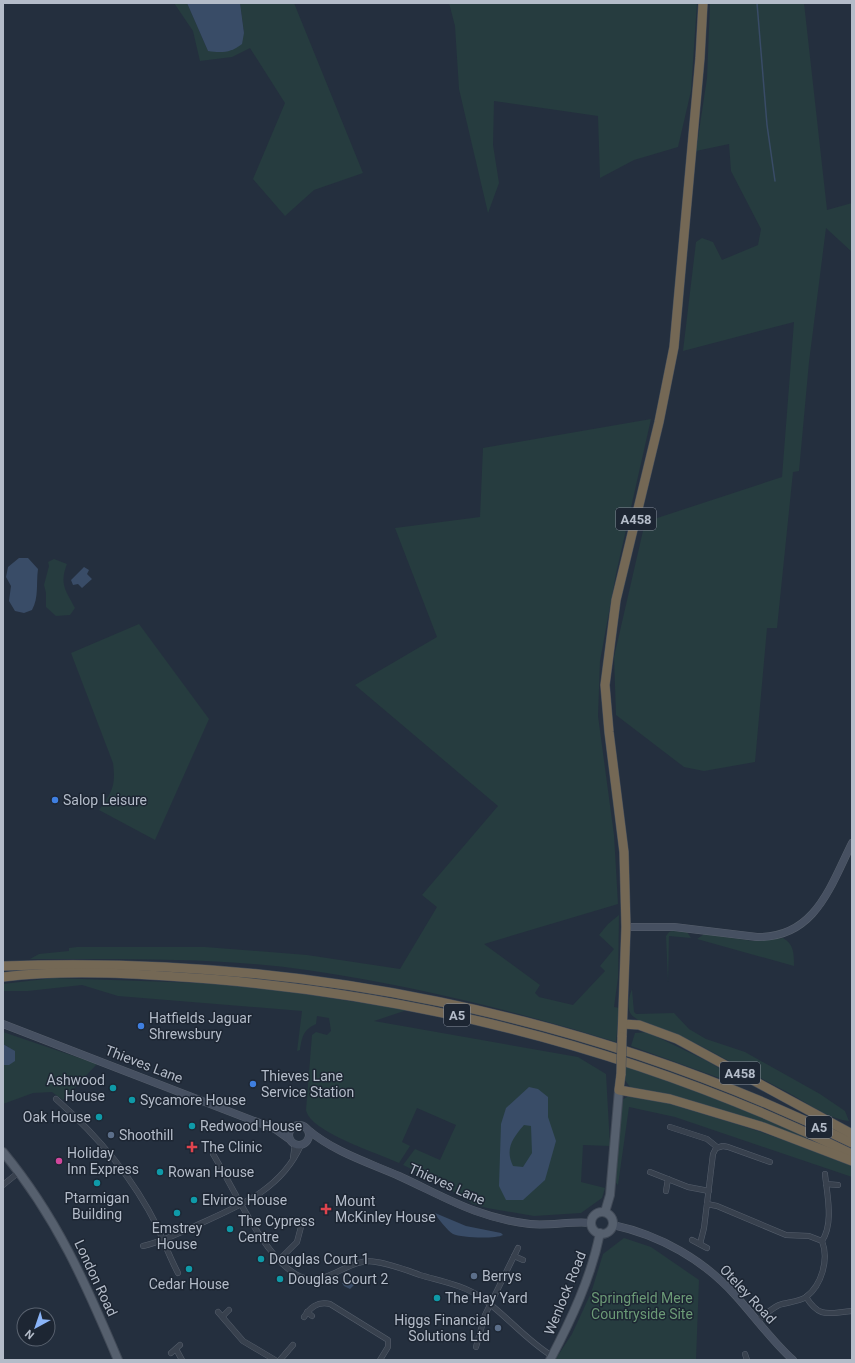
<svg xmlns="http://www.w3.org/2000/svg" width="855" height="1363" font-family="Roboto,sans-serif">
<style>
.green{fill:#263c3f}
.water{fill:#394c67;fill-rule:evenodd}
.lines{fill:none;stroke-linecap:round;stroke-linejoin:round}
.stream{stroke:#394c67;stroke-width:1.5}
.street-casing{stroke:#565f6c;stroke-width:6}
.secondary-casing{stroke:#565f6c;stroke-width:8}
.primary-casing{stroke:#414a57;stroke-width:10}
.highway-casing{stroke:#434c59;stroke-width:10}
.street{stroke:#38414e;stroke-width:5}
.secondary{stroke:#465061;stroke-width:7}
.primary{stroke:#56606e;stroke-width:8}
.highway{stroke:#746855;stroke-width:9}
.highway-bridge-casing{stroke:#434c59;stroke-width:10;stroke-linecap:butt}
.highway-bridge{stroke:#746855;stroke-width:9}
.shop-dot{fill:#3f7fe0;stroke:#1d2633;stroke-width:1.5}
.culture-dot{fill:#0f9aa8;stroke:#1d2633;stroke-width:1.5}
.service-dot{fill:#5c6f8a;stroke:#1d2633;stroke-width:1.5}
.health-dot{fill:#e0444e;stroke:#1d2633;stroke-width:1.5}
.hotel-dot{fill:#d1479c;stroke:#1d2633;stroke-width:1.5}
.labels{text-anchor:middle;stroke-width:3;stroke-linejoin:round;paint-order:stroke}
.shield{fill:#1d2633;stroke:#878f9c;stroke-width:1}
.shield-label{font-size:13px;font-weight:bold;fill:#b4bcc9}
.poi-label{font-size:14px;fill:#b4bcc9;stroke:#1d2633;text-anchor:start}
.street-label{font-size:14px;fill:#b4bcc9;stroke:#1d2633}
.park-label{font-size:14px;fill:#6b9a76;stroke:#1d2633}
</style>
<rect width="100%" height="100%" fill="#242f3e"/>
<g class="green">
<polygon points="174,3 187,3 208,51 244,33 240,3 294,3 363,173 314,190 285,216 253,179 285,103 250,48 232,57 200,61 193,31"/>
<polygon points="449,3 697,3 691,91 678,147 634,160 600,178 598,116 494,101 493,145 499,183 488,213 459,89 455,26"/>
<polygon points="710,3 804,3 827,210 852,203 852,252 826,228 809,362 799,471 793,472 777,628 767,628 755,762 704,771 684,767 616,715 614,657 645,522 782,477 794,322 683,351 696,242 702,238 713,242 722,260 758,245 761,229 731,171 729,144 696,151 707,78"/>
<path d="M651,419l-35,155 -16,87 -2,55 16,119 4,69 -134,40 56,41 -5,8 4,4 34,8 32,-34 -5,-5 14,-17 -15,-14 9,-11 11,-9 -1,63 -4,29 5,1 -3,34c-101,-31 -204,-57 -309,-72 -91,-13 -185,-11 -277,-11l9,-5 30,-3v-3l8,-1h128l102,8 93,14 37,-62 -15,-12 76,-89 -143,-121 82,-48 -42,-109 85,-11 3,-69z"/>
<path d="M54,559l13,5c-8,20 -1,27 8,44l-5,7 -14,1 -10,-9v-14l-2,-8 5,-19 -1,-4z"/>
<path d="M139,624l70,95 -54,121 -56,-30c13,-18 17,-24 14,-47l-42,-110z"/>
<polygon points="672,931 687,932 691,938 669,936 668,982 666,936 669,932"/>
<path d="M704,934l49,7 30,-3c11,6 11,16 11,28l-97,-27z"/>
<path d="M53,978l148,5 73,6 133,21 -33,11 204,36 28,17 4,72 -27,-1 -2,37 24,6 -3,10 -21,15 -47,3 -47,-8 -14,-4 -37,-23 -33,-16 12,-16 25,11 16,-35 -39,-17 -15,34 8,4 -11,17c-21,-10 -89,-31 -93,-53l6,-75 4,-3 11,3 4,-4 -2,-13 -12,-2 -1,8c-13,6 -14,13 -16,26l-3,1 5,-40 -184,-15 -36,-11 -54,6h-25v-7z"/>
<path d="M632,989l2,23 2,2 38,-1 15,16 17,10 39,13 75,42 25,17 4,10c-20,-2 -42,-18 -60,-28 -37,-19 -73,-40 -110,-58 -14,-6 -33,-8 -45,-18 -9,-6 -5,-20 -2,-28z"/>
<polygon points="3,1032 97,1064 63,1100 52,1092 33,1093 3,1104 3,1065 9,1065 9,1047 3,1044"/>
<polygon points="647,1032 705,1060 740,1080 739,1085 631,1046 635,1033"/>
<polygon points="625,1066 715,1098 810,1137 809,1141 690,1100 630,1087 624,1079"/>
<path d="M630,1095c28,4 53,13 80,21 48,14 95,31 142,50v11l-177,-60 -46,-10 -11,78 -3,-3 6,-75 1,-7z"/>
<polygon points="624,1238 651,1247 699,1280 696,1360 555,1360 572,1334 591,1293 603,1254"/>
</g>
<g class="water">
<path d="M187,3h53l4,30 -2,11c-11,9 -21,9 -34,7z"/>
<path d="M19,558h9l10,11c-2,14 1,29 -6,41l-8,3 -9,-2 -6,-10 2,-15 -5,-9 2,-10z"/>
<polygon points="84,567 89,570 87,574 92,579 82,588 78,584 73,585 71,580"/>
<polygon points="3,1044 15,1051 15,1061 9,1065 3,1065"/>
<path d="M529,1087l9,2 10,8v20l8,24 -11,39 -22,20h-17l-7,-14 2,-62 5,-16zM524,1125l7,1 1,27 -9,14 -10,-1c-8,-17 -1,-27 11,-41z"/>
<path d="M435,1213l31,13 35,7 2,2c-7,4 -42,3 -50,-1 -5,-3 -16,-16 -18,-21z"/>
<polygon points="351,1279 355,1280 355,1284 350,1289 344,1286 342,1283"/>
</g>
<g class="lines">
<polyline class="stream" points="757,3 767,125 775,181"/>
<g class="street-casing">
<g id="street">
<path d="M56,1099c42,37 76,77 101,127 7,16 13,32 21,47"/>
<polyline points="670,1127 707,1139 717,1147"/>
<path d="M213,1154c20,33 51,103 84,121 29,16 50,-19 79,-13 15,2 30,8 44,13 20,6 44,10 62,23 25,18 44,42 70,58"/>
<polyline points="293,1158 295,1144"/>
<polyline points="650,1172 688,1187 709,1191"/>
<polyline points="826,1184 838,1185"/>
<polyline points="3,1185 19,1172"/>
<polyline points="666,1191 668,1179"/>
<path d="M707,1204l10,2 69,29 23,1 13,5c7,18 0,44 -16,56 -8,5 -18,5 -27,8 -8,4 -15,10 -22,16"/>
<polyline points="692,1240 707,1248"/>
<path d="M822,1241c12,-18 5,-46 3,-67"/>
<polyline points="700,1244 704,1228 713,1154 716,1148 723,1146 728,1147 770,1162"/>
<path d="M143,1246c19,-4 36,-13 54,-21 42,-19 84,-35 104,-80"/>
<polyline points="514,1256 523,1260"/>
<polyline points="279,1260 297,1242 302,1223"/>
<path d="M806,1297c14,22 22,16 46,14"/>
<polyline points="218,1312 243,1341 275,1360"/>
<polyline points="307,1312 312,1316"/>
<polyline points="223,1316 229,1310"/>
<path d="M304,1317c6,-9 13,-16 26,-13l58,36v7l-8,13"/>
<polyline points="476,1347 485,1315 518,1248"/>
<polyline points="176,1349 182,1360"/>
<polyline points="171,1353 180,1345"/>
<polyline points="745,1354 747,1360"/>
<polyline points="280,1360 293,1345"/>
</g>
</g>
<g class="secondary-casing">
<g id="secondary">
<path d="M626,927h48l83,10c58,1 73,-50 95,-94"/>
<polyline points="3,1024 275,1129 289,1139"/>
<circle cx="299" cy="1135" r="10"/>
<path d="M307,1129c27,23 60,33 92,47 46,21 78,42 131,48 20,2 41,-3 61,-1"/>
<path d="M613,1225c47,10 91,35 123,71 19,21 36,45 57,64"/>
</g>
</g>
<g class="primary-casing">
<g id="primary">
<path d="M3,1152c53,64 83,132 115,208"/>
<circle cx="602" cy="1223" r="11"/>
<polyline points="605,1212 610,1195 619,1090"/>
<path d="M550,1360c21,-40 41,-82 50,-127"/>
</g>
</g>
<g class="highway-casing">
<g id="highway">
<path d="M3,966c292,-11 587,47 849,177"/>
<path d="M3,977c68,-8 139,-3 207,2 226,19 439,75 642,175"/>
<polyline points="623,1024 639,1025 677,1039 852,1134"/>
<polyline points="622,1037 626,927 624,852 609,732 605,685 616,600 659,422 674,347 700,58 703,3"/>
<polyline points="621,1074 619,1090 670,1099 763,1127 852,1161"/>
</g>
</g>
<use href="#street" class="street"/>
<use href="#secondary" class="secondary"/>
<use href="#primary" class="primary"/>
<use href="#highway" class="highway"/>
<g class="highway-bridge-casing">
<polyline id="highway-bridge" points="621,1074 622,1037"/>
</g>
<use href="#highway-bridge" class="highway-bridge"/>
</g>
<g class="shop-dot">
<circle cx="55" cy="800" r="4"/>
<circle cx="141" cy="1026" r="4"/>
<circle cx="253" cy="1084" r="4"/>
</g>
<g class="culture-dot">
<circle cx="113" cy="1088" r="4"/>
<circle cx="132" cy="1100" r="4"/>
<circle cx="99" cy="1117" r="4"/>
<circle cx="192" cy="1126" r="4"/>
<circle cx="160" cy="1172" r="4"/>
<circle cx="97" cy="1183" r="4"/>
<circle cx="194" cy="1200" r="4"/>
<circle cx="177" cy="1213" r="4"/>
<circle cx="230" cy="1229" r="4"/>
<circle cx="261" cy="1259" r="4"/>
<circle cx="189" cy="1269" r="4"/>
<circle cx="280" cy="1279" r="4"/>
<circle cx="437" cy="1298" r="4"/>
</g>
<g class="service-dot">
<circle cx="111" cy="1135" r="4"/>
<circle cx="474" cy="1276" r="4"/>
<circle cx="498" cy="1328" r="4"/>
</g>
<g class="health-dot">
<path d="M190 1141h4v4h4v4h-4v4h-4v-4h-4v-4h4z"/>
<path d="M324 1203h4v4h4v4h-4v4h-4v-4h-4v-4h4z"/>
</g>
<circle class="hotel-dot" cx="59" cy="1161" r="4"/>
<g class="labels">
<g class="shield">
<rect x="616" y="508" width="40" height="22" rx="3"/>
<rect x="444" y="1004" width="26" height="22" rx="3"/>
<rect x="720" y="1062" width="40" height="22" rx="3"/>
<rect x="806" y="1116" width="26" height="22" rx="3"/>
</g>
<g class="shield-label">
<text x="636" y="524">A458</text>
<text x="457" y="1020">A5</text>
<text x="740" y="1078">A458</text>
<text x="819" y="1132">A5</text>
</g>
<g class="poi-label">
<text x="63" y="805">Salop Leisure</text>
<text x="149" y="1023">Hatfields Jaguar<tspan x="149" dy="16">Shrewsbury</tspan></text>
<text x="261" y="1081">Thieves Lane<tspan x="261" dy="16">Service Station</tspan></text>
<text x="105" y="1085" text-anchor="end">Ashwood<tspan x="105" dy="16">House</tspan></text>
<text x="140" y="1105">Sycamore House</text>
<text x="91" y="1122" text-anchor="end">Oak House</text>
<text x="200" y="1131">Redwood House</text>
<text x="119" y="1140">Shoothill</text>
<text x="201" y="1152">The Clinic</text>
<text x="67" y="1158">Holiday<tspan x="67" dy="16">Inn Express</tspan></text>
<text x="168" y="1177">Rowan House</text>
<text x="97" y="1203" text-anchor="middle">Ptarmigan<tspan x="97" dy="16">Building</tspan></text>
<text x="202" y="1205">Elviros House</text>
<text x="335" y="1206">Mount<tspan x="335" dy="16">McKinley House</tspan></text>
<text x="238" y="1226">The Cypress<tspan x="238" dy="16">Centre</tspan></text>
<text x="177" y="1233" text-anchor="middle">Emstrey<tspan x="177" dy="16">House</tspan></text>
<text x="269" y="1264">Douglas Court 1</text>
<text x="482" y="1281">Berrys</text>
<text x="288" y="1284">Douglas Court 2</text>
<text x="189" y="1289" text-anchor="middle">Cedar House</text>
<text x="445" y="1303">The Hay Yard</text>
<text x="490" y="1325" text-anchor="end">Higgs Financial<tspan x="490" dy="16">Solutions Ltd</tspan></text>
</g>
<g class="street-label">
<text transform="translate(144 1064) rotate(21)" y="5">Thieves Lane</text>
<text transform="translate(447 1184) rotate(24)" y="5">Thieves Lane</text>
<text transform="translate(96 1278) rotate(65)" y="5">London Road</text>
<text transform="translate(565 1293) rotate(-68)" y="5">Wenlock Road</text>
<text transform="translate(748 1294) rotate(47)" y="5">Oteley Road</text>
</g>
<g class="park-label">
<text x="642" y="1303">Springfield Mere<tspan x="642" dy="16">Countryside Site</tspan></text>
</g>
</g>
<rect width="855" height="1363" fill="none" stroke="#b4bcc9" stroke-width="8"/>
<g transform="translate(36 1327) rotate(220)"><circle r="19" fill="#1d2633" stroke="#59626f"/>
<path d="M0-3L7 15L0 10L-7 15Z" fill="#8ab4f8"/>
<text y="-6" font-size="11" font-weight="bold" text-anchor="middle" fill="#b4bcc9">N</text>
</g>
</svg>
